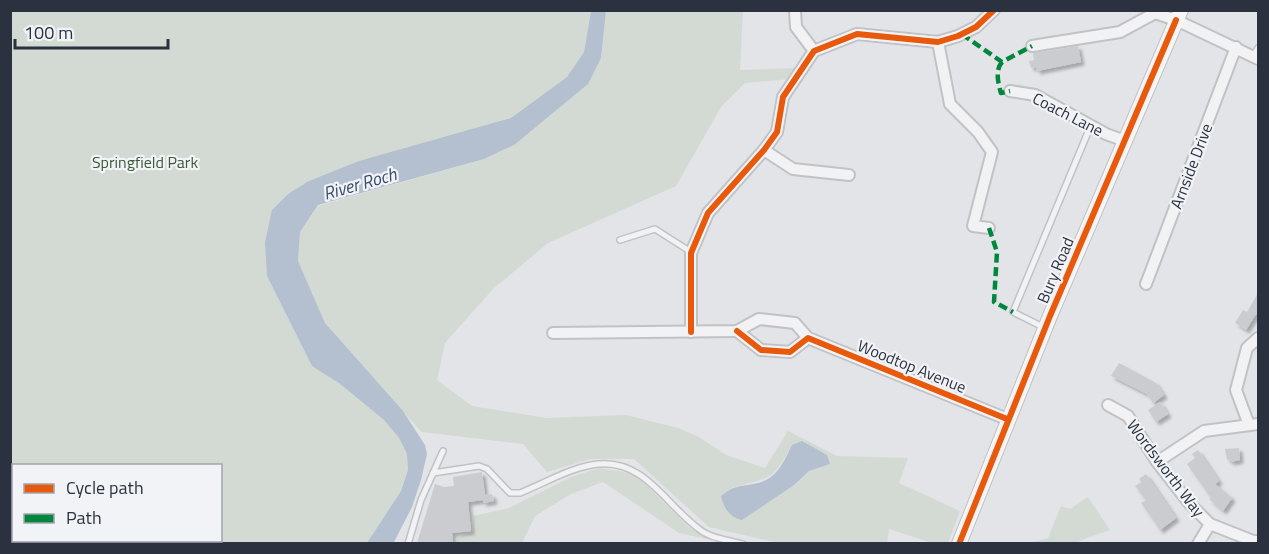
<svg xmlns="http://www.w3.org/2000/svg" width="1269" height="554" font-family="'Titillium Web',sans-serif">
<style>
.green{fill:#d3dad3;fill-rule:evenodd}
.water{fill:#b4bfcf}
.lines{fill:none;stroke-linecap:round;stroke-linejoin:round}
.stream{stroke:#b4bfcf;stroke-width:3}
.building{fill:#cbcccf;filter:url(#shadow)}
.lane-casing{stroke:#c1c2c5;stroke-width:8}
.street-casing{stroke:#c1c2c5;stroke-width:14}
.secondary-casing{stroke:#c1c2c5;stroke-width:16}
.lane{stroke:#f2f2f4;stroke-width:5}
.street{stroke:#f2f2f4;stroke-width:10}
.secondary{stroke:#f6f6f6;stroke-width:14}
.quiet{stroke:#00873e;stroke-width:4.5;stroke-dasharray:9 4.5;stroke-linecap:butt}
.cycleway-casing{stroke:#f1f3f6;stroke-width:10}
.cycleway{stroke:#e8590c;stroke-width:6}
.labels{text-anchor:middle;stroke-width:4.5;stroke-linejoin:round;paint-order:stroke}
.street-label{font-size:16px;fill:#2b313f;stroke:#f1f3f6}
.park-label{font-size:16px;fill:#3e593a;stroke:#f1f3f6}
.water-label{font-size:18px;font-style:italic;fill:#3a4d6e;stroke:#f1f3f6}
</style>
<defs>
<filter id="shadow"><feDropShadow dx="3.5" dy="3.5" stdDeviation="1.5" flood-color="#0004"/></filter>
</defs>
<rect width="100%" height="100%" fill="#e2e4e7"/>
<g class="green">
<path d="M10,11h581l-7,41 -17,25 -56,41 -202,63 -42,95 45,90 27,16 45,38 15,18 8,16 1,16 -7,21 -34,52h-356zM14,466h206v74h-206z"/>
<path d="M606,11h137l-3,59 55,-2 -5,11 -45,4 -24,24 -45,79 -128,57 -55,46 -48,54 -8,37 35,26 74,12 80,-3 52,13 21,9 27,18 39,13 23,-37 49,25 71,2 -9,25 61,28 -12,32h-16l-43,-14 -2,14h-109l-69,-16 -75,-68h-44l-43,13 -24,-28 -101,-12 -48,-51 -49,-58 -27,-62 2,-29 18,-26 166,-47 30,-14 87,-87zM792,445l38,19 -21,7 -15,14 -63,3c39,-11 40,-5 61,-43z"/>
<polygon points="600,468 635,474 690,528 711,540 679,533 603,482 571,494 535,516 522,543 457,544 457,538 473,532 473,516 509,508 571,477"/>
<path d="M1088,497l22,33c-7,2 -29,10 -34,13h-47l19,-5 13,-32 9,3z"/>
</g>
<g class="water">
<polygon points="591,11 606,11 601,58 588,84 514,145 484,159 318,205 300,232 298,261 325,323 403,411 425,445 427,454 421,480 412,507 394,542 393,543 367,543 401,491 408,470 407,454 399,438 384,420 339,383 312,366 267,276 265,242 272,210 288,194 309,181 359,161 511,118 567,77 584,52"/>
<path d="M802,441l25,14 3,9 -21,7 -15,14 -52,35c-13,-3 -18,-12 -21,-24 18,-15 28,-8 45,-16 13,-6 20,-23 26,-35z"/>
</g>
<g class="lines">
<polyline class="stream" points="33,544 37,540"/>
</g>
<g class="building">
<polygon points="1078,46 1081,62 1037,71 1036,67 1031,68 1029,61 1034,60 1033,53"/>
<polygon points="1258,293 1258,315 1256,314 1246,330 1235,323 1243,310 1247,312"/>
<polygon points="1119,363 1156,383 1164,395 1153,403 1147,394 1111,376"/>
<polygon points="1160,402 1168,414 1156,422 1148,410"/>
<polygon points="1239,448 1240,460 1230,462 1230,459 1227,460 1225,449"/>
<polygon points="1198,450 1219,481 1215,484 1232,498 1223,511 1209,499 1211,498 1187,464 1195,458 1192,454"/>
<polygon points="482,472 485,495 492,494 494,501 483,503 483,500 468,502 471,531 452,533 453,543 417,543 435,484 444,487 454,486 453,477"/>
<polygon points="1146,474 1176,518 1160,530 1141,503 1146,500 1135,486 1141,482 1139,479"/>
</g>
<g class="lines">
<g class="lane-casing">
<g id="lane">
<polyline points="1253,56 1258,48"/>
<polyline points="620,240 655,229 691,252"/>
<polyline points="1045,328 1013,312 1091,125"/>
<path d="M433,473l46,-7 8,3 23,24h10c25,-10 51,-26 78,-29 46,-5 68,41 101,65 10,9 30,11 44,15"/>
<polyline points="408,544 421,500 443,451"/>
</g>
</g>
<g class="street-casing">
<g id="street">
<polyline points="795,10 796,27 814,51"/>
<polyline points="938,42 950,104 978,132 992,152 973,226 989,228"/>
<polyline points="1032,46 1120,32 1155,13 1176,20 1258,59"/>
<polyline points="1010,91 1035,95 1106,134 1125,141"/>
<polyline points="764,150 793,169 849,175"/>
<polyline points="1146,284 1236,47"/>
<polyline points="737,331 761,350 790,352 808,338 1007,419"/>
<polyline points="691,332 691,253 708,213 764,150 777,132 783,97 814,51 857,34 938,42 958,36 976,27 994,10"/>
<polyline points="553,333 737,331 759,319 795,323 808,338"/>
<polyline points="1108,405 1128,416 1157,462 1189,503 1210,524 1253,541 1258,541"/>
<polyline points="1249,425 1236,390 1247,348 1258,338"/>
<polyline points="1157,462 1204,431 1258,424"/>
<polyline points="1198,544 1210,524"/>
</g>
</g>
<g class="secondary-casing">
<polyline id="secondary" points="959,544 1050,316 1181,10"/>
</g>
<use href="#lane" class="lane"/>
<use href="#street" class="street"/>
<use href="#secondary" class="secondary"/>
<g class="quiet">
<polyline points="963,33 966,37 1002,62 1032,46"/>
<path d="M1002,62c-7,8 -4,21 -1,31l9,-2"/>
<polyline points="989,228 997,252 994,302 1013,312"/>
</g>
<g class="cycleway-casing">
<g id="cycleway">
<polyline points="737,331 761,350 790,352 808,338 1007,419"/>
<polyline points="691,332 691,253 708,213 764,150 777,132 783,97 814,51 857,34 938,42 958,36 976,27 994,10"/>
<polyline points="959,544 1050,316 1176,20"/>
</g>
</g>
<use href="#cycleway" class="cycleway"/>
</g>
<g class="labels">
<g class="street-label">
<text transform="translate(1068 114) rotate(27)" y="6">Coach Lane</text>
<text transform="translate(1191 166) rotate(-69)" y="6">Arnside Drive</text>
<text transform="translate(1055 270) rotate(-67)" y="6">Bury Road</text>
<text transform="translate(912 366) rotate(22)" y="6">Woodtop Avenue</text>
<text transform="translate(1166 468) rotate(53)" y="6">Wordsworth Way</text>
</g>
<g class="park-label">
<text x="145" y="168">Springfield Park</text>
</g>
<g class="water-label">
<text transform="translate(360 184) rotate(-16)" y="6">River Roch</text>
</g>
</g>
<rect width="1269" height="554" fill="none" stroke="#2b313f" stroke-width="24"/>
<rect x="12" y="464" width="210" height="78" fill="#f1f3f6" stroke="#a2a5ad" stroke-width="1.5"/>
<rect x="24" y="484" width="30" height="9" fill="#e8590c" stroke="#a2a5ad" stroke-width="1.5"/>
<text x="66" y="494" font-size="18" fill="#2b313f">Cycle path</text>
<rect x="24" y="514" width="30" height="9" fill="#00873e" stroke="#a2a5ad" stroke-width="1.5"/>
<text x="66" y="524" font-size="18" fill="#2b313f">Path</text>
<path d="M15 39v9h153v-9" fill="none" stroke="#2b313f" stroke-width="3"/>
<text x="24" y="39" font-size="18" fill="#2b313f" stroke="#f1f3f6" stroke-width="4.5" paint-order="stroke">100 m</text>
</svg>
